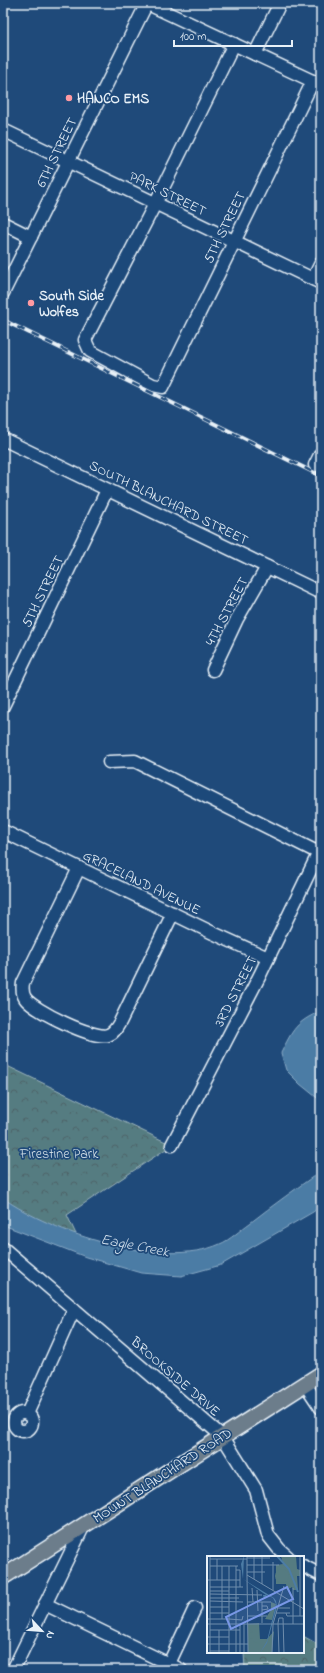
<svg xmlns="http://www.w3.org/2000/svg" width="324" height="1673" font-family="'Indie Flower',sans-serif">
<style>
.park{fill:url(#park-crowns);stroke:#9eb6bc}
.water{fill:#4c7ca5;stroke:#8aabc6}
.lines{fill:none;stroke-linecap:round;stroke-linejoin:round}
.minor-casing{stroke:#e8f1f8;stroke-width:15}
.major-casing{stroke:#e8f1f8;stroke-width:18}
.minor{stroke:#1f4a7a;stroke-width:12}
.major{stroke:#6c7d8b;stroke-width:15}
.rail-casing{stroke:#e8f1f8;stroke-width:4}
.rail{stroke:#1f4a7a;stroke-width:2.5;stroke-dasharray:8;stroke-linecap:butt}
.poi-dot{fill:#ff9aa2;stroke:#1f4a7a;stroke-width:1.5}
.labels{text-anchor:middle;stroke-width:3.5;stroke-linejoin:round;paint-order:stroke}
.poi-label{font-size:14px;font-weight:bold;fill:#e8f1f8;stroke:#1f4a7a;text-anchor:start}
.street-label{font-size:14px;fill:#e8f1f8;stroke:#1f4a7a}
.park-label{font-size:14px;fill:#d2dfe6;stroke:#1f4a7a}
.water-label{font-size:15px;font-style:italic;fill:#d1dfec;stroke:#1f4a7a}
.inset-river{fill:none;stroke:#4c7ca5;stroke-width:2}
.inset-road{fill:none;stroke:#6f8dac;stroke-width:1}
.view{fill:#7897e6;fill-opacity:0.15;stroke:#7897e6;stroke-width:2}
.inset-edge{fill:none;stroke:#e8f1f8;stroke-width:2}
</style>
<defs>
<pattern id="park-crowns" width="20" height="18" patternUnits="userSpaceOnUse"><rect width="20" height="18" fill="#557b81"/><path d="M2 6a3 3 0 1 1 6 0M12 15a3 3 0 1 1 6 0" fill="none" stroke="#4e6468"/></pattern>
</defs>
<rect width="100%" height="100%" fill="#1f4a7a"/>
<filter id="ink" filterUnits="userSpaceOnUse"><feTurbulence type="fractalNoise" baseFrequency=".025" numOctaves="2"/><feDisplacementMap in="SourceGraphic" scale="8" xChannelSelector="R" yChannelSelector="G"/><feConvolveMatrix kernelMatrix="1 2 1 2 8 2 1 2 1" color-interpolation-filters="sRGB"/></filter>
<g filter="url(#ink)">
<g class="park">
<polygon points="3,1064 172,1145 67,1215 81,1245 3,1211"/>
<polygon points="303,1636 321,1646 321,1670 245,1670 244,1652 303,1652"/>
</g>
<g class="water">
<path d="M321,1011v90l-21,-17 -14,-14 -5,-17c12,-24 15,-31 40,-42z"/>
<path d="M321,1171v35l-8,6 -92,53 -40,11 -40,-3 -55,-16 -83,-32v-27c49,35 160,72 217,46 10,-4 20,-14 30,-21 23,-18 47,-35 71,-52z"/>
</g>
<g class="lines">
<g class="minor-casing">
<g id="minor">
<polyline points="146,3 321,85"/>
<polyline points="234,44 155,204 85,340 90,351 153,385 163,387 313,81"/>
<polyline points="255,54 280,3"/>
<polyline points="3,130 321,283"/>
<polyline points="3,223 31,237"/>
<polyline points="313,279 321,263"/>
<polyline points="3,293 147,3"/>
<polyline points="3,439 321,593"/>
<polyline points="315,465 321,453"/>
<polyline points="213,670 237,619 267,567"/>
<polyline points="3,706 107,490"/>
<polyline points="109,762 135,761 321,854"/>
<polyline points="3,831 213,933 268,958"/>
<path d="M79,868l-56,115c-1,6 -1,10 2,15 8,12 69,42 83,37 6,-2 9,-8 12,-13l53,-109"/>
<polyline points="172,1145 260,975 321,848"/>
<polyline points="3,1248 223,1437 256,1490 268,1535 279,1549 288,1557"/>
<polyline points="305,1384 321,1408"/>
<circle cx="23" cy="1422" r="9"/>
<polyline points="27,1414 74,1309"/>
<polyline points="303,1566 321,1575"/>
<polyline points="45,1604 181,1670"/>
<polyline points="13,1670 84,1525"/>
<polyline points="166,1670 195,1608"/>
</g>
</g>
<g class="major-casing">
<polyline id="major" points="3,1577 321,1374"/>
</g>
<use href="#minor" class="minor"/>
<use href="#major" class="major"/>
<g class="rail-casing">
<polyline id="rail" points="3,320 321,476"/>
</g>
<use href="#rail" class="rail"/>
</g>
</g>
<g class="poi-dot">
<circle cx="69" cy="98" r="4"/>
<circle cx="31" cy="303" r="4"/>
</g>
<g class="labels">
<g class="poi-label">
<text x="77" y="103">HANCO EMS</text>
<text x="39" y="300">South Side<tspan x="39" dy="16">Wolfes</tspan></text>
</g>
<g class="street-label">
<text transform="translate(56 152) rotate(-64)" y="5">6TH STREET</text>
<text transform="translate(168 193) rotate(26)" y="5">PARK STREET</text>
<text transform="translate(224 227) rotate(-64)" y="5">5TH STREET</text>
<text transform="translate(169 502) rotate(26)" y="5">SOUTH BLANCHARD STREET</text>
<text transform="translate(42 591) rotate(-64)" y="5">5TH STREET</text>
<text transform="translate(226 611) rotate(-62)" y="5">4TH STREET</text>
<text transform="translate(142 882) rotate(26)" y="5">GRACELAND AVENUE</text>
<text transform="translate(235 991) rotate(-63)" y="5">3RD STREET</text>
<text transform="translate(176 1376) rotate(41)" y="5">BROOKSIDE DRIVE</text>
<text transform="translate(162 1475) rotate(-33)" y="5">MOUNT BLANCHARD ROAD</text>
</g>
<g class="park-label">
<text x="59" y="1158">Firestine Park</text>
</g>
<g class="water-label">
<text transform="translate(135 1245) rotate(11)" y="5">Eagle Creek</text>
</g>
</g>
<g transform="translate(207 1556)">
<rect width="97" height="97" fill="#1f4a7a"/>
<path d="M74,0h15l1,13 3,1v6h-3l1,14h-5l-1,-3 -5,3 -1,-6h-10v-19l7,-1zM64,46l5,2 -4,16 -7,-1 6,-9zM52,67l1,16h7l7,-8 -2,22h-24v-29z" fill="#557b81"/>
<path d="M68 20a7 7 0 1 1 14 0a7 7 0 1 1-14 0ZM46,70h5v17l-5,-2v3h-3v-5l3,-1h-3v-5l3,-1 -3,-2h3z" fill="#557b81"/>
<path d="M37,0l-1,23 31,19 2,3 1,6 -10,36 -7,10 7,-12 9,-37 -3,-6 -6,-3 -3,4 -1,-4h3l-23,-16 -2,-15z" fill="#4c7ca5"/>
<path class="inset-river" d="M70,0l12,13 9,23"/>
<path class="inset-road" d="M40,0v19l57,34M47,0v23M55,0v28M93,0v60M40,2h23M3,3h37M66,6v28M40,9h32M3,10h28M22,10v87M29,14h4v17M40,16h18M40,19l1,78M0,24h33M10,24v-21M3,31h33M45,32l1,14M86,32v36M50,34l1,21M3,35h19M3,38l52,1M3,42h29M3,45l33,1M40,46h24M55,46v21M55,50h5l1,3 -6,1M3,51h19M70,52h13M3,57h19M69,57h14M79,57l1,3h17M41,60h19M0,63h22M15,63v-53M22,63l13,1 1,-4M0,68h97M33,68v29M3,74h30M0,81h22M0,88h41M3,95h19M3,97v-97M12,97v-23M29,97v-87M37,97v-29M65,97l1,-29 11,-38M72,97l-1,-30 1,-5h4l1,35"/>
<path class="view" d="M80,31l6,12 -62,30 -5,-12z"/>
<rect width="97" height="97" class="inset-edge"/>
</g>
<rect width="324" height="1673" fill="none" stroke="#1f4a7a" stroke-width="16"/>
<rect x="8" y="8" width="308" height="1657" fill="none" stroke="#e8f1f8" stroke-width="1.5" filter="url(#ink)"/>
<g transform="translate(42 1631) rotate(116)" stroke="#1f4a7a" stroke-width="3" paint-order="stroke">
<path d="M0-3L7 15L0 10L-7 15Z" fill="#e8f1f8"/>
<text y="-6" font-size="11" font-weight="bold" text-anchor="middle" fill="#e8f1f8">N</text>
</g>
<path d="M174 40v6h118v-6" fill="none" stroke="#e8f1f8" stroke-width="2"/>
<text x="180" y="40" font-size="12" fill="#e8f1f8" stroke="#1f4a7a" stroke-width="3" paint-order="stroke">100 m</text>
</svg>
